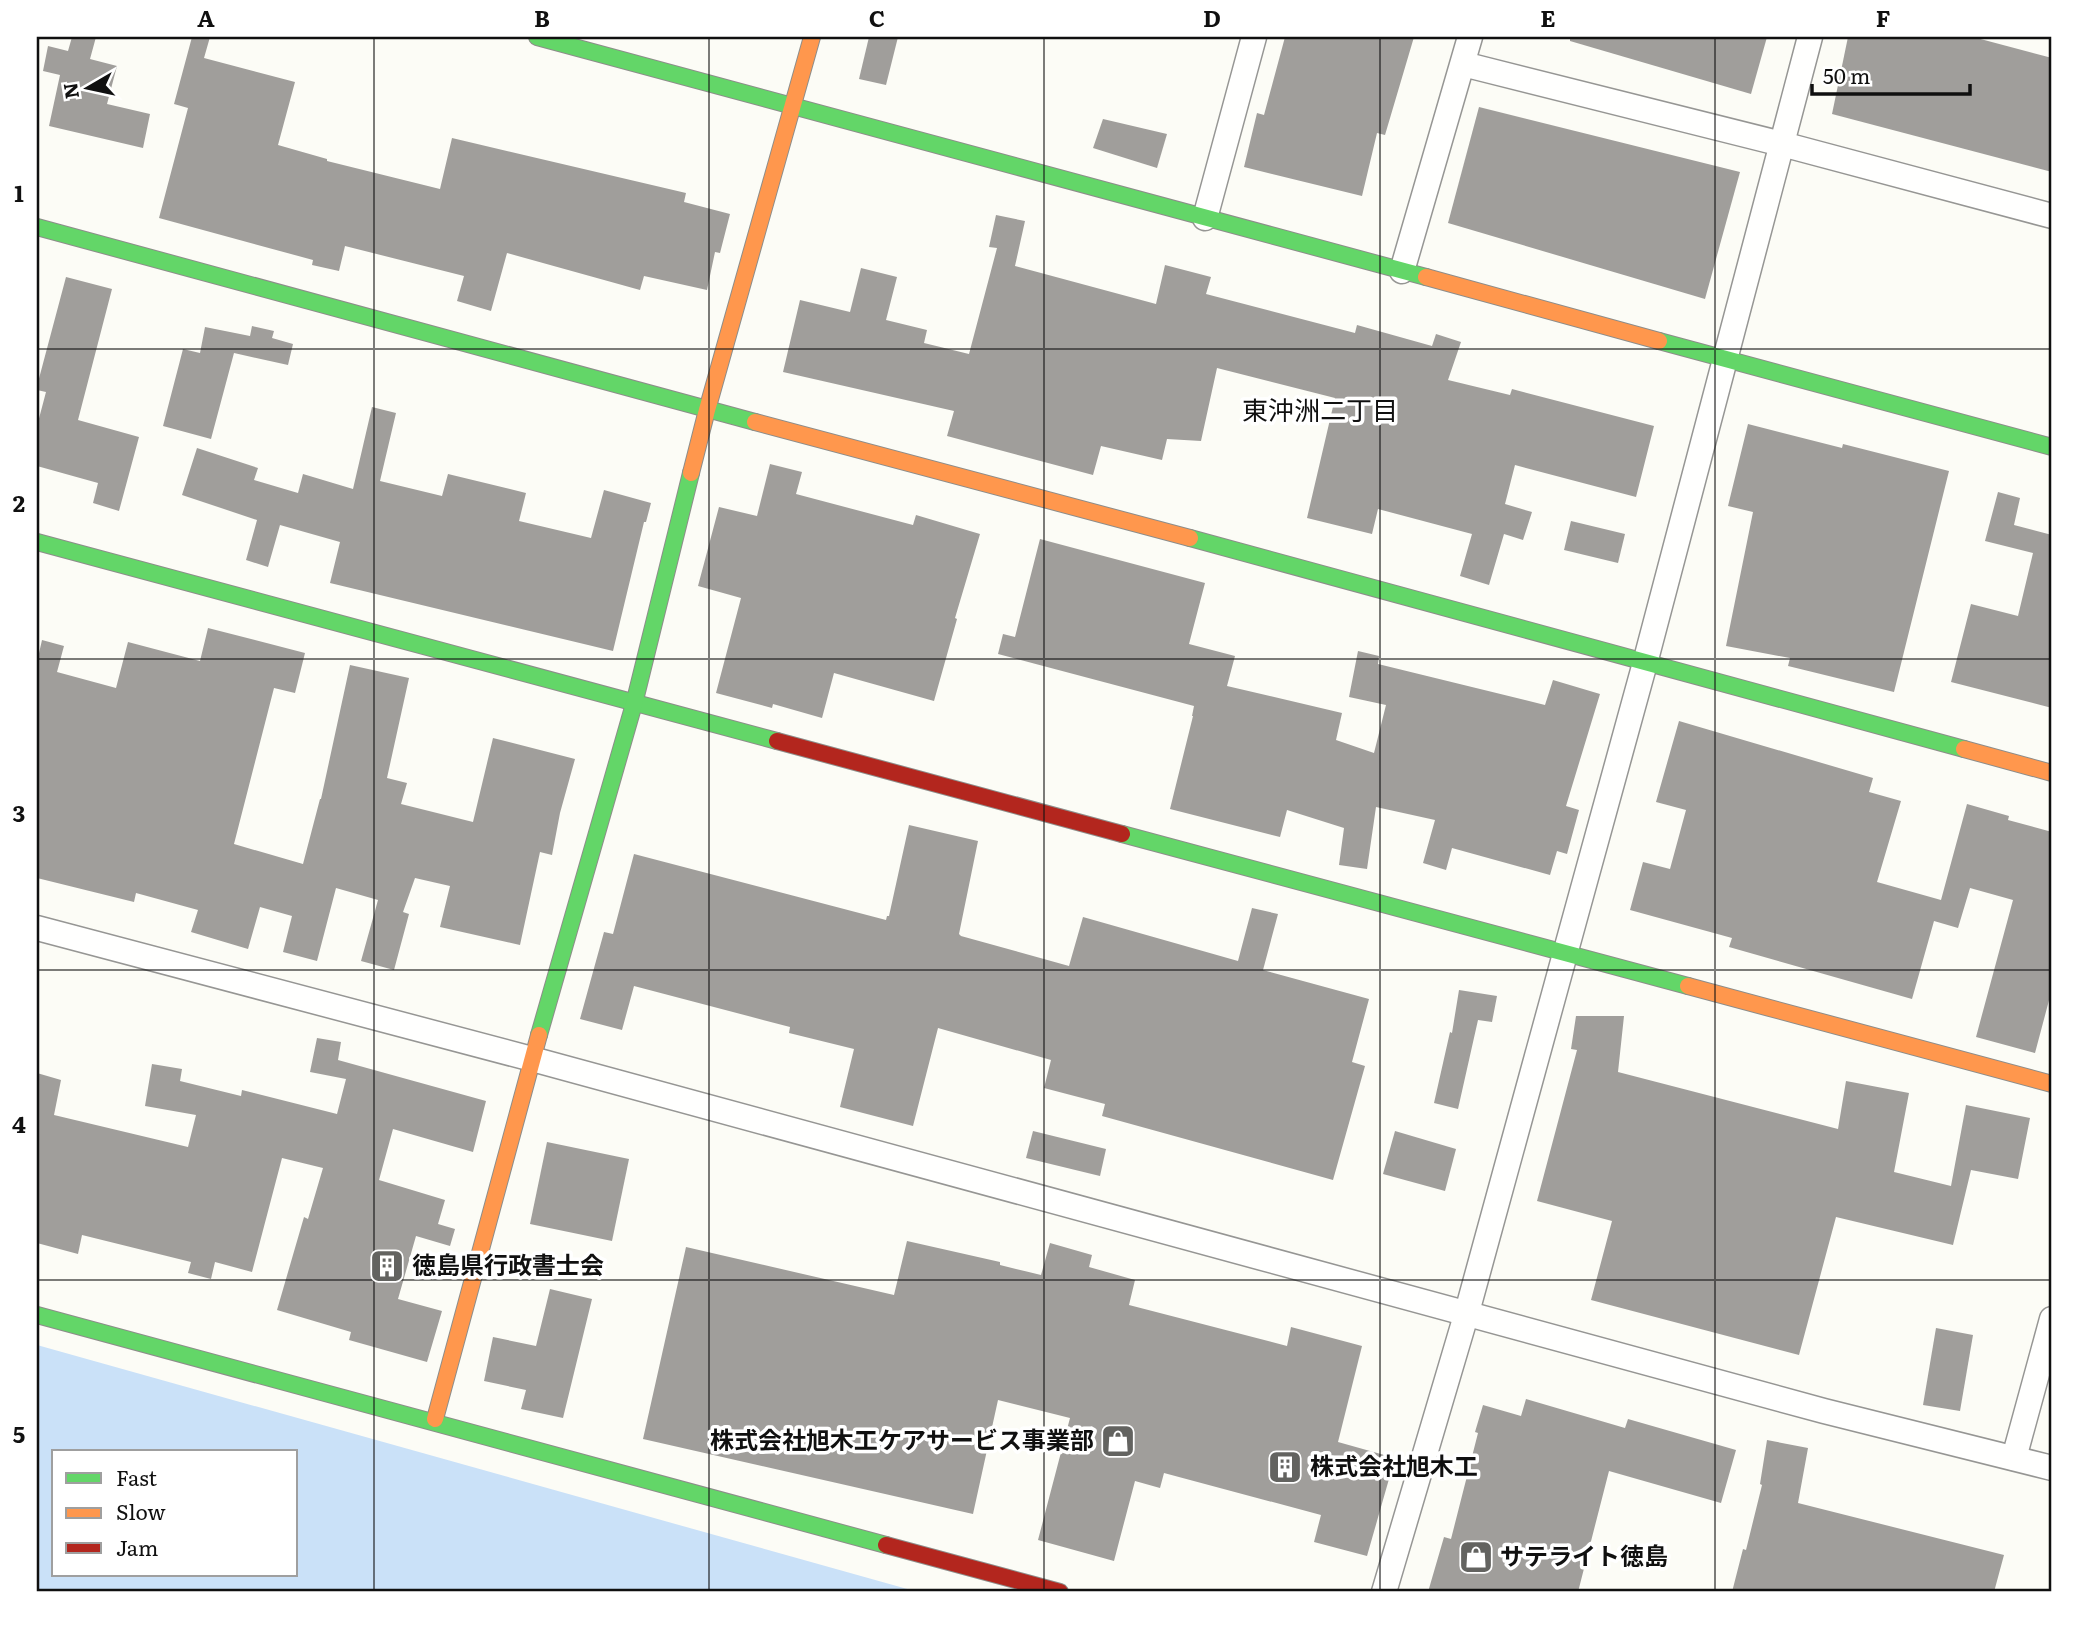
<svg xmlns="http://www.w3.org/2000/svg" width="2089" height="1629" font-family="Literata,'Noto Sans JP',serif">
<style>
.water{fill:#cae1f8;fill-rule:evenodd}
.building{fill:#a09e9b}
.lines{fill:none;stroke-linecap:round;stroke-linejoin:round}
.street-casing{stroke:#969694;stroke-width:27}
.fast-casing{stroke:#8d8d8a;stroke-width:18}
.slow-casing{stroke:#8d8d8a;stroke-width:18}
.jam-casing{stroke:#8d8d8a;stroke-width:18}
.street{stroke:#fffffe;stroke-width:24}
.fast{stroke:#63d668;stroke-width:16}
.slow{stroke:#ff974d;stroke-width:16}
.jam{stroke:#b3261e;stroke-width:16}
.grid{fill:none;stroke:#101010;stroke-width:2;stroke-opacity:0.55}
.labels{text-anchor:middle;stroke-width:7;stroke-linejoin:round;paint-order:stroke}
.poi-label{font-size:24px;font-weight:bold;fill:#101010;stroke:#fff;text-anchor:start}
.neighbourhood-label{font-size:26px;fill:#101010;stroke:#fff}
.neatline{fill:none;stroke:#101010;stroke-width:2.5}
.grid-label{font-size:23px;text-anchor:middle;font-weight:bold;fill:#101010}
</style>
<rect width="100%" height="100%" fill="#fcfcf6"/>
<path class="water" d="M37,1345l881,247h-881zM54,1452h242v123h-242z"/>
<g class="building">
<polygon points="72,37 96,37 90,59 117,66 107,104 150,114 143,148 49,126 60,75 43,71 48,46 68,51"/>
<polygon points="192,37 210,37 204,58 295,82 278,145 327,159 327,161 440,189 452,138 686,193 684,202 730,214 720,253 715,252 707,290 644,276 640,290 507,253 491,311 457,301 464,276 345,246 339,271 312,265 313,260 159,218 188,108 174,104"/>
<polygon points="869,37 898,37 886,85 859,79"/>
<polygon points="1285,37 1414,37 1385,135 1377,133 1362,196 1244,167 1257,113 1264,115"/>
<polygon points="1570,37 1767,37 1751,94 1570,41"/>
<polygon points="1848,37 1973,37 2052,58 2052,172 1832,114"/>
<polygon points="1479,107 1740,172 1705,299 1448,223"/>
<polygon points="1103,119 1167,134 1157,168 1093,148"/>
<polygon points="996,215 1025,221 1015,266 1156,304 1165,265 1211,277 1206,294 1355,333 1357,325 1432,346 1436,334 1461,342 1448,380 1510,395 1512,389 1654,426 1636,497 1515,465 1505,504 1532,512 1523,540 1504,534 1489,585 1460,576 1472,534 1378,509 1372,534 1307,518 1335,398 1217,368 1201,441 1167,439 1162,460 1101,446 1093,475 947,436 954,411 783,372 800,300 850,312 861,268 897,277 886,320 927,330 924,343 969,354 997,248 989,247"/>
<polygon points="66,277 112,289 78,420 139,437 119,511 93,503 98,483 37,466 37,426 46,392 37,390 37,386"/>
<polygon points="252,326 274,331 272,338 293,344 288,365 234,353 211,439 163,426 183,349 200,353 205,327 250,336"/>
<polygon points="372,407 396,413 380,481 442,496 448,474 526,493 519,521 591,538 604,490 651,503 646,522 644,522 613,651 330,583 340,542 280,525 268,567 246,560 257,520 182,495 197,448 258,468 254,480 298,493 303,474 353,489"/>
<polygon points="1748,424 1842,448 1843,444 1949,471 1894,692 1788,666 1790,658 1726,646 1753,512 1728,506"/>
<polygon points="770,464 802,472 796,494 913,525 916,515 980,534 955,618 957,619 934,701 834,673 822,718 773,704 772,708 716,693 741,598 698,586 719,507 757,516"/>
<polygon points="1998,492 2020,498 2014,525 2052,535 2052,708 1951,682 1971,604 2018,616 2033,553 1985,541"/>
<polygon points="1571,521 1625,534 1618,563 1564,550"/>
<polygon points="1040,539 1205,583 1189,644 1235,656 1227,686 1342,713 1336,740 1374,753 1386,705 1349,697 1358,651 1379,656 1378,664 1545,705 1553,680 1600,694 1566,806 1579,810 1567,854 1557,851 1550,875 1452,848 1446,870 1423,863 1435,820 1376,807 1367,869 1339,865 1344,828 1287,810 1280,837 1170,809 1193,716 1192,716 1194,706 998,654 1003,634 1015,637"/>
<polygon points="208,628 305,653 295,693 274,688 234,844 303,864 320,799 321,799 350,665 409,678 387,778 407,783 401,804 473,822 493,738 575,759 560,813 552,855 540,852 520,945 440,927 450,886 415,878 403,912 409,914 394,970 361,961 378,900 336,888 317,961 283,952 292,916 260,907 248,949 191,932 198,910 136,893 134,902 37,878 37,662 42,640 64,646 57,672 116,688 128,642 200,661"/>
<polygon points="1679,721 1873,778 1869,792 1901,801 1877,882 1941,900 1967,804 2009,816 2008,820 2052,832 2052,989 2035,1053 1976,1037 2013,900 1970,888 1958,928 1934,921 1912,999 1729,947 1732,938 1630,910 1643,862 1670,869 1686,810 1656,802"/>
<polygon points="909,825 978,841 959,934 961,936 1069,966 1083,917 1238,961 1252,908 1278,914 1263,970 1369,999 1352,1062 1365,1066 1333,1180 1102,1116 1105,1104 1044,1088 1051,1060 938,1028 913,1126 840,1107 854,1049 789,1033 790,1027 634,986 622,1030 580,1019 604,932 613,934 634,854 886,920 887,916 889,916"/>
<polygon points="1459,990 1497,996 1492,1022 1478,1020 1458,1109 1434,1103 1450,1032 1452,1033"/>
<polygon points="1576,1016 1624,1016 1618,1072 1838,1129 1846,1081 1909,1093 1894,1172 1951,1186 1966,1105 2030,1118 2018,1179 1971,1170 1953,1245 1836,1217 1799,1355 1591,1300 1612,1221 1537,1201 1577,1050 1571,1049"/>
<polygon points="317,1038 341,1042 338,1060 486,1101 473,1152 393,1129 379,1180 445,1200 438,1224 455,1229 450,1246 416,1236 398,1299 442,1311 427,1362 349,1340 351,1332 277,1310 304,1217 308,1219 323,1168 282,1158 252,1272 215,1262 211,1279 188,1273 191,1262 82,1235 78,1254 37,1243 37,1073 61,1080 54,1115 188,1147 196,1115 145,1106 152,1064 182,1069 180,1081 241,1096 242,1090 337,1114 346,1079 310,1072"/>
<polygon points="1033,1131 1106,1149 1100,1176 1026,1158"/>
<polygon points="1395,1131 1456,1149 1445,1191 1383,1174"/>
<polygon points="547,1142 629,1159 612,1241 530,1224"/>
<polygon points="907,1241 1000,1262 1000,1265 1041,1275 1050,1243 1092,1255 1089,1267 1135,1280 1129,1305 1287,1346 1291,1327 1362,1346 1338,1442 1395,1458 1367,1556 1314,1542 1321,1515 1164,1473 1160,1488 1135,1481 1114,1561 1038,1540 1070,1418 998,1400 973,1514 643,1439 686,1247 894,1295"/>
<polygon points="550,1289 592,1299 563,1418 521,1409 526,1390 484,1381 493,1337 536,1346"/>
<polygon points="1936,1328 1973,1335 1960,1411 1923,1405"/>
<polygon points="1526,1399 1625,1428 1628,1419 1736,1450 1721,1503 1609,1471 1578,1592 1428,1592 1444,1537 1451,1539 1478,1433 1475,1432 1483,1405 1521,1416"/>
<polygon points="1767,1440 1808,1448 1798,1503 2004,1555 1994,1592 1732,1592 1743,1549 1746,1550 1762,1485 1760,1484"/>
</g>
<g class="lines">
<g class="street-casing">
<g id="street">
<polyline points="1463,64 1782,144 2052,216"/>
<polyline points="1205,218 1254,37"/>
<polyline points="1402,271 1470,37"/>
<polyline points="37,928 532,1059 1824,1411 2052,1468"/>
<polyline points="2014,1458 2052,1319"/>
<polyline points="1384,1592 1467,1312 1565,954 1645,663 1810,37"/>
</g>
</g>
<g class="fast-casing">
<g id="fast">
<polyline points="537,37 1426,277"/>
<polyline points="37,227 755,422"/>
<polyline points="1659,341 2052,447"/>
<polyline points="1190,538 1964,749"/>
<polyline points="37,542 777,741"/>
<polyline points="1122,834 1688,986"/>
<polyline points="539,1035 634,704 691,473"/>
<polyline points="37,1315 886,1545"/>
</g>
</g>
<g class="slow-casing">
<g id="slow">
<polyline points="1426,277 1659,341"/>
<polyline points="755,422 1190,538"/>
<polyline points="691,473 707,410 812,37"/>
<polyline points="1964,749 2052,773"/>
<polyline points="1688,986 2052,1084"/>
<polyline points="435,1419 539,1035"/>
</g>
</g>
<g class="jam-casing">
<g id="jam">
<polyline points="777,741 1122,834"/>
<polyline points="886,1545 1060,1592"/>
</g>
</g>
<use href="#street" class="street"/>
<use href="#fast" class="fast"/>
<use href="#slow" class="slow"/>
<use href="#jam" class="jam"/>
</g>
<path class="grid" d="M374,37v1555M709,37v1555M1044,37v1555M1380,37v1555M1715,37v1555M37,349h2015M37,659h2015M37,970h2015M37,1280h2015"/>
<defs>
<g id="building-square" transform="scale(1.75)"><rect x="-9" y="-9" width="18" height="18" rx="4" fill="#636360" stroke="#fff"/><path d="M-4-6H4V6H1V3H-1V6H-4ZM-2.5-4.3h1.7v1.8h-1.7ZM.8-4.3h1.7v1.8H.8ZM-2.5-1h1.7V.8h-1.7ZM.8-1h1.7V.8H.8Z" fill="#fff"/></g>
<g id="shop-square" transform="scale(1.75)"><rect x="-9" y="-9" width="18" height="18" rx="4" fill="#636360" stroke="#fff"/><path d="M-5-2.5h2.3a2.7 3.5 0 0 1 5.4 0H5L5.5 6h-11ZM-1.5-2.5h3a1.5 2.3 0 0 0-3 0Z" fill="#fff"/></g>
</defs>
<g fill-rule="evenodd">
<use href="#building-square" x="387" y="1266"/>
<use href="#shop-square" x="1118" y="1441"/>
<use href="#building-square" x="1285" y="1467"/>
<use href="#shop-square" x="1476" y="1557"/>
</g>
<g class="labels">
<g class="poi-label">
<text x="412" y="1274">徳島県行政書士会</text>
<text x="1094" y="1449" text-anchor="end">株式会社旭木工ケアサービス事業部</text>
<text x="1310" y="1475">株式会社旭木工</text>
<text x="1500" y="1565">サテライト徳島</text>
</g>
<g class="neighbourhood-label">
<text x="1320" y="420">東沖洲二丁目</text>
</g>
</g>
<rect width="2089" height="1629" fill="none" stroke="#ffffff" stroke-width="77"/>
<rect x="52" y="1450" width="245" height="126" fill="#ffffff" stroke="#9f9f9f" stroke-width="2"/>
<rect x="66" y="1473" width="35" height="10" fill="#63d668" stroke="#9f9f9f" stroke-width="2"/>
<text x="116" y="1486" font-size="21" fill="#101010">Fast</text>
<rect x="66" y="1508" width="35" height="10" fill="#ff974d" stroke="#9f9f9f" stroke-width="2"/>
<text x="116" y="1520" font-size="21" fill="#101010">Slow</text>
<rect x="66" y="1543" width="35" height="10" fill="#b3261e" stroke="#9f9f9f" stroke-width="2"/>
<text x="116" y="1556" font-size="21" fill="#101010">Jam</text>
<g transform="translate(88 88) rotate(261)" stroke="#ffffff" stroke-width="5" paint-order="stroke">
<path d="M0-5L12 26L0 18L-12 26Z" fill="#101010"/>
<text y="-10" font-size="19" font-weight="bold" text-anchor="middle" fill="#101010">N</text>
</g>
<path d="M1812 84v10h158v-10" fill="none" stroke="#101010" stroke-width="3.5"/>
<text x="1823" y="84" font-size="21" fill="#101010" stroke="#ffffff" stroke-width="5" paint-order="stroke">50 m</text>
<rect x="38" y="38" width="2012" height="1552" class="neatline"/>
<g class="grid-label">
<text x="206" y="27">A</text>
<text x="542" y="27">B</text>
<text x="877" y="27">C</text>
<text x="1212" y="27">D</text>
<text x="1548" y="27">E</text>
<text x="1883" y="27">F</text>
<text x="19" y="202">1</text>
<text x="19" y="512">2</text>
<text x="19" y="822">3</text>
<text x="19" y="1133">4</text>
<text x="19" y="1443">5</text>
</g>
</svg>
